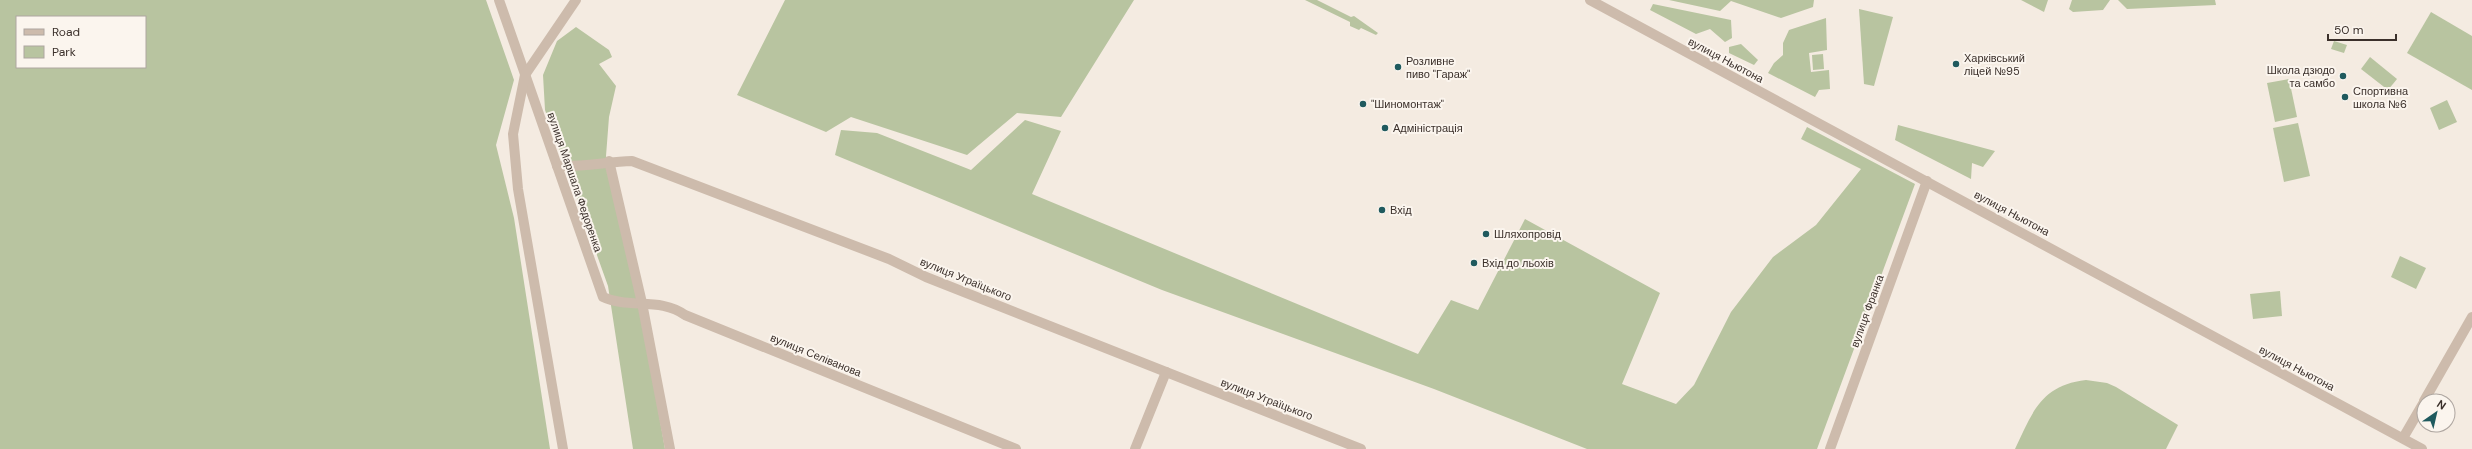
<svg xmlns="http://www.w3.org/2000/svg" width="2472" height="449" font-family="'DM Sans',sans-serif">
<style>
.green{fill:#b8c4a0;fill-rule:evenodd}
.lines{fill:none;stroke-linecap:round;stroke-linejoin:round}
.minor{stroke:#cdbbac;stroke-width:10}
.poi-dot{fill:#1f5a5e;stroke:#fbf5ee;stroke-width:1.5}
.labels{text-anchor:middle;stroke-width:4;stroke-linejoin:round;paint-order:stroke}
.poi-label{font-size:11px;fill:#3b302b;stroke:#fbf5ee;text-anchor:start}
.street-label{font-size:11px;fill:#3b302b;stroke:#fbf5ee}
</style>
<rect width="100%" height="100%" fill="#f4ebe1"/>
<g class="green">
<path d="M0,0h486l28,80 -18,65 18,73 36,231h-550zM17,17h128v50h-128z"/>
<polygon points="785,0 1134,0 1061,117 1017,113 967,155 851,117 826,132 737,95"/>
<polygon points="1305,0 1317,0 1351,17 1354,16 1378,33 1376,35 1361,28 1359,30 1350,26 1350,22"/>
<polygon points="1669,0 1814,0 1813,7 1781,18 1731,1 1720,11"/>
<polygon points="2021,0 2048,0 2044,12"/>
<polygon points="2072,0 2110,0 2103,10 2073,12 2069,9"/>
<polygon points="2118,0 2215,0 2216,5 2127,9"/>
<polygon points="1653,4 1731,20 1732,38 1725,42 1710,29 1696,34 1650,10"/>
<polygon points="1859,9 1893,17 1874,86 1864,84"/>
<polygon points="2431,12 2472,36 2472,90 2407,53"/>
<polygon points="1826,18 1827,50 1809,53 1811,72 1829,70 1830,89 1819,90 1815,97 1768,73 1774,63 1783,55 1783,43 1789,30"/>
<polygon points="576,27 609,50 612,57 599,64 616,86 609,117 606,156 629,243 665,449 633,449 608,286 545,110 543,75 557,41"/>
<polygon points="2334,41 2347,45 2344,53 2331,49"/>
<polygon points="1741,44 1758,60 1754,65 1729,53 1729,47"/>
<polygon points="1823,54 1824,69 1813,70 1812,55"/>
<polygon points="2370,57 2397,79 2388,90 2361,69"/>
<polygon points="2289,79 2297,117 2275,122 2267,83"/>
<polygon points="2447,100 2457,122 2439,130 2430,108"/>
<polygon points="1025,120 1061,131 1032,194 1418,354 1451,300 1478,310 1525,219 1660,293 1622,384 1676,404 1694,385 1731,312 1773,257 1816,225 1861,169 1801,139 1807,127 1915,184 1817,449 1587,449 1434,389 1162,290 835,155 841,130 877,133 971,170"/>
<polygon points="2298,123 2310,176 2284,182 2273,128"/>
<polygon points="1898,125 1995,151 1983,167 1972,163 1971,179 1895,140"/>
<polygon points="2400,256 2426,268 2416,289 2391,277"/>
<polygon points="2280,291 2282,316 2253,319 2250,294"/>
<path d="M2086,380l21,3 9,4 62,38 -12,24h-151c17,-36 26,-64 71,-69z"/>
</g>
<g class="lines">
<g class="minor">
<path d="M499,0l104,297c25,12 58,0 82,18l331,134"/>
<polyline points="1590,0 2422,449"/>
<polyline points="609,161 642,303 670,449"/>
<path d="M557,166c25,1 50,-4 75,-5l257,98 37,18 435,172"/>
<polyline points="2424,401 2472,317"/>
<polyline points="2403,438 2424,402"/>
<polyline points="563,449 518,189 513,134 525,75 576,0"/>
<polyline points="1135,449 1166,372"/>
<polyline points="1830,449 1927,181"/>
</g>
</g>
<g class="poi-dot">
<circle cx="1956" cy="64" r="4"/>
<circle cx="1398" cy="67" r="4"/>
<circle cx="2343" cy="76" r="4"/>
<circle cx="2345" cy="97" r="4"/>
<circle cx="1363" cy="104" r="4"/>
<circle cx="1385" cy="128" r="4"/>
<circle cx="1382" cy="210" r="4"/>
<circle cx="1486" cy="234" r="4"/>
<circle cx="1474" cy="263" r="4"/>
</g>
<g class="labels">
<g class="poi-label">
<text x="1964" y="62">Харківський<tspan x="1964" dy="13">ліцей №95</tspan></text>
<text x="1406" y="65">Розливне<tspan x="1406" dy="13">пиво "Гараж"</tspan></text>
<text x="2335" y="74" text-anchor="end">Школа дзюдо<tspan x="2335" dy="13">та самбо</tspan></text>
<text x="2353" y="95">Спортивна<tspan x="2353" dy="13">школа №6</tspan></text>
<text x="1371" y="108">"Шиномонтаж"</text>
<text x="1393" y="132">Адміністрація</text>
<text x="1390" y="214">Вхід</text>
<text x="1494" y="238">Шляхопровід</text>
<text x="1482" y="267">Вхід до льохів</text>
</g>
<g class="street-label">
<text transform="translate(1726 60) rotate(28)" y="4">вулиця Ньютона</text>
<text transform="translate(575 182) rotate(71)" y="4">вулиця Маршала Федоренка</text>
<text transform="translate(2012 213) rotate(28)" y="4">вулиця Ньютона</text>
<text transform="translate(966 279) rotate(22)" y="4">вулиця Уграїцького</text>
<text transform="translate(1867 311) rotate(-70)" y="4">вулиця Франка</text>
<text transform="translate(816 355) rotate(22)" y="4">вулиця Селіванова</text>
<text transform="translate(2297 368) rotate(28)" y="4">вулиця Ньютона</text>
<text transform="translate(1267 399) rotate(21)" y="4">вулиця Уграїцького</text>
</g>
</g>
<rect x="16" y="16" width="130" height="52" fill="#fbf5ee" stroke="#aea6a0"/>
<rect x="24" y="29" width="20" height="6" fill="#cdbbac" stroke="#aea6a0"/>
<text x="52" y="36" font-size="12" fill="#3b302b">Road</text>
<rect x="24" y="46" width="20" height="12" fill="#b8c4a0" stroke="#aea6a0"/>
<text x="52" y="56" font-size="12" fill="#3b302b">Park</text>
<g transform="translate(2436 413) rotate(34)"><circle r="19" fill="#fbf5ee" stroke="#aea6a0"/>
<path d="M0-3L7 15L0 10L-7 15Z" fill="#1f5a5e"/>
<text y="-6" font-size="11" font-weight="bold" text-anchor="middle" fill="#3b302b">N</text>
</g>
<path d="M2328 34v6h68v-6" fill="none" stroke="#3b302b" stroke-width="2"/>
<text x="2334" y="34" font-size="12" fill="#3b302b" stroke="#fbf5ee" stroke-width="3" paint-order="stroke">50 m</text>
</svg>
